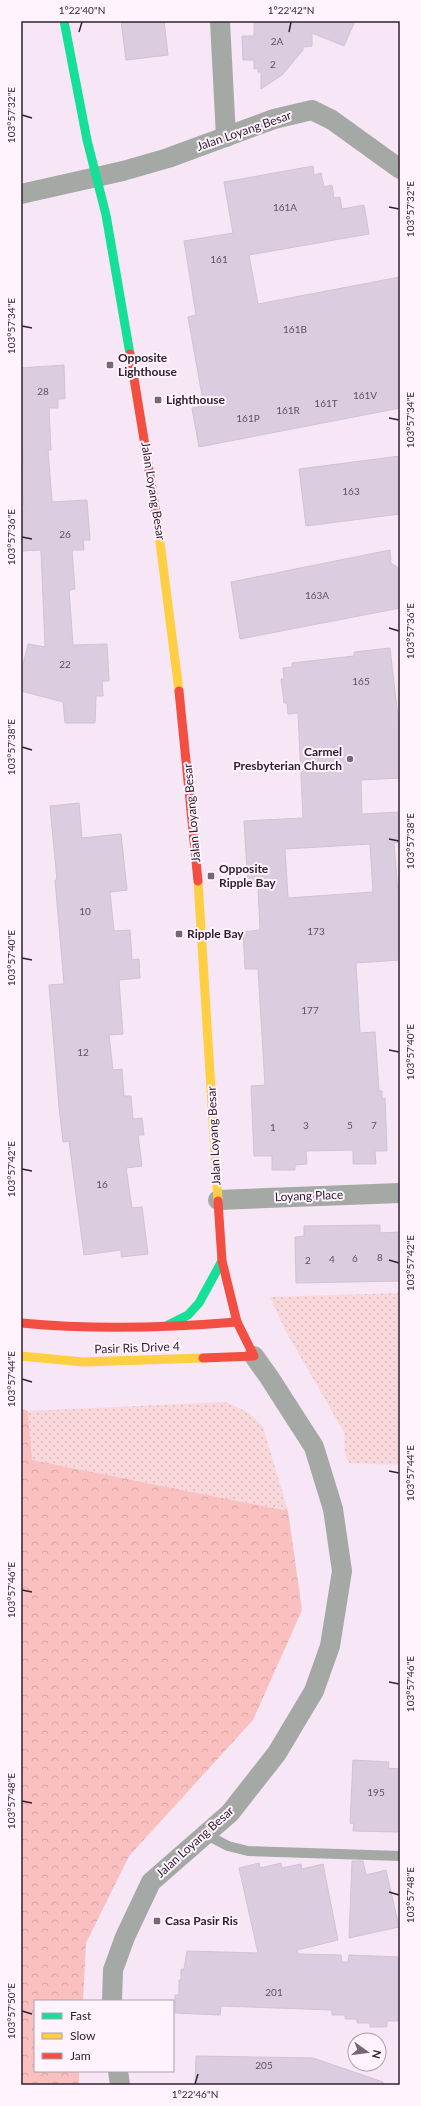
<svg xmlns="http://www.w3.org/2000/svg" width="421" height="2106" font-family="Lato,sans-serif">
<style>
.grass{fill:url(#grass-dots)}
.forest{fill:url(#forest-crowns)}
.building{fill:#dbcddf;stroke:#d0c3d5;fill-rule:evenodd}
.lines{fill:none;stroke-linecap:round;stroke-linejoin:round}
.lane{stroke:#a4a9a5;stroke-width:10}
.street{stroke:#a4a9a5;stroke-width:20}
.fast{stroke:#16e098;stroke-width:9}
.slow{stroke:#ffcf43;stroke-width:9}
.jam{stroke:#f24e42;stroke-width:9}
.ticks{fill:none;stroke:#332032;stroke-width:1.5}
.poi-dot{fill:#786576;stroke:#fff4fd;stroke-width:1.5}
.labels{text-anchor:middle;stroke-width:4;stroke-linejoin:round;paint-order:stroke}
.number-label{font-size:10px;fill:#614f61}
.street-label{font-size:12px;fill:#332032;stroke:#fff4fd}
.poi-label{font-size:12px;font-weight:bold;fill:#332032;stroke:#fff4fd;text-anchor:start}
.neatline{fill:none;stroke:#332032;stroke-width:1.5}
.ticks-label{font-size:10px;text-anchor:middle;fill:#332032}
</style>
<defs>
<pattern id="grass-dots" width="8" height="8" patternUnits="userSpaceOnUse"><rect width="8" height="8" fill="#f9d8db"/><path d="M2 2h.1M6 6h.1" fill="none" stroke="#d6b9bc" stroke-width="1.8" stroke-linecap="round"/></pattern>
<pattern id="forest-crowns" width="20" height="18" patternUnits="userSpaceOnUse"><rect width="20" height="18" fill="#f9c0bf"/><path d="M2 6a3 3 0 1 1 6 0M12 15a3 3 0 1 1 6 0" fill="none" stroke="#d6a5a5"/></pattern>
</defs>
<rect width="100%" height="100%" fill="#f7e6f5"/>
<g class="grass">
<polygon points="400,1293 400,1465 349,1463 345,1454 344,1432 285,1330 270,1297"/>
<polygon points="226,1402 249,1413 263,1427 288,1511 32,1460 28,1411"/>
</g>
<polygon class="forest" points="21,1408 28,1411 32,1460 288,1511 302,1610 253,1720 129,1856 86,1943 83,2001 35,2001 35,2071 79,2071 79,2085 21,2085"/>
<g class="building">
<polygon points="121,21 164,21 168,55 126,60"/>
<polygon points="254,21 355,21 344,46 312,33 312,46 303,47 303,50 282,75 261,89 261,72 258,72 258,68 254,69 254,60 243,60 242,36 254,36"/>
<polygon points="313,166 314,175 321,173 324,187 332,185 334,198 340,197 342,209 364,205 369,234 249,255 258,304 400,277 400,408 199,447 192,408 204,406 188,317 196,315 184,241 233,233 224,182"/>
<polygon points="64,365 65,399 58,399 58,408 49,408 51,450 48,450 52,502 87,500 90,540 83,540 84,550 72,550 75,589 69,590 73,645 107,644 109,681 102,681 103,696 96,696 95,723 65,723 63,702 21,691 21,673 28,644 45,647 41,550 21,551 21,511 24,511 21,469 23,469 21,368"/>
<polygon points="400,456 400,514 306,526 299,469"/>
<polygon points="390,550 391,563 400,569 400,608 240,639 231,582"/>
<path d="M390,648l10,86v44l-39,2 1,34 38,-2v30l-6,1 4,49h2v68l-44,3 4,70 15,-1 4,59h3v8l3,-1 2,53h-12l1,13h-23v-14l-47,1 1,13 -12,1v5h-23v-14h-18l-3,-70 14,-1 -7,-116h-13l-2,-37 17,-2 -2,-43h-10l-4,-66 59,-3 -5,-105 -10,1 -1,-11h-3l-3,-24h3l-1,-11 9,-1v-4l62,-7v-4zM370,844l3,48 -85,6 -3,-49z"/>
<polygon points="79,803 82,838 121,834 127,890 110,892 114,931 130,930 132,960 139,959 140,978 119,980 123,1034 109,1035 113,1070 122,1069 124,1096 131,1096 133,1119 142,1118 144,1135 138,1135 142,1166 126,1168 132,1208 142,1207 148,1254 121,1257 121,1250 84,1255 69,1141 63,1142 59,1107 49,985 64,984 55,880 57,880 50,806"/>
<polygon points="380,1225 380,1233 400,1232 400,1281 296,1283 295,1237 304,1236 304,1226"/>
<polygon points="353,1760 389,1762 388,1768 400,1769 400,1832 353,1831 354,1824 350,1823"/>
<polygon points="352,1861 363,1861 366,1875 386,1870 399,1927 349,1938"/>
<polygon points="259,1863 260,1868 281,1863 282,1868 301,1864 302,1869 323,1864 338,1940 297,1950 298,1954 341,1955 342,1962 348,1962 349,1955 400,1957 400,2021 387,2021 387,2027 370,2027 370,2023 357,2023 357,2019 345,2019 345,2015 332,2015 332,2010 221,2006 220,2015 175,2013 175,1995 179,1995 179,1980 181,1980 181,1969 184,1969 187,1951 258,1953 239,1868"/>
<polygon points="196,2056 313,2058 383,2082 383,2085 195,2085"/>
</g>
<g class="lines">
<polyline class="lane" points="205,1834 228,1846 248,1851 400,1856"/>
<g class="street">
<polyline points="220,21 226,137"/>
<polyline points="21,194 123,171 168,158 274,119 312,110 332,120 400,169"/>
<polyline points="218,1200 400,1193"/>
<polyline points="112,2001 113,1970 125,1937 151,1882 230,1813 277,1753 314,1691 330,1646 342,1571 333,1509 314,1447 269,1377 254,1356"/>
<polyline points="118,2071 120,2085"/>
</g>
<g class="fast">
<polyline points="64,21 87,140 106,215 130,354"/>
<polyline points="168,1325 188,1315 199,1303 222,1261"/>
</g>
<g class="slow">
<polyline points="157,519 179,691"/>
<polyline points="198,881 218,1201"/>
<polyline points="21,1356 83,1362 203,1358"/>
</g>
<g class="jam">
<polyline points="130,354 157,519"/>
<polyline points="179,691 198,881"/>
<path d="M21,1323c73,7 143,5 216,-1"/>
<polyline points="203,1358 254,1356 237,1322 222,1261 218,1201"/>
</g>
</g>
<path class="ticks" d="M79,32l3,-10M289,32l2,-10M22,115l10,3M389,207l10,2M22,326l10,2M389,418l10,2M22,537l10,2M389,628l10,3M22,747l10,3M389,839l10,2M22,958l10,2M389,1050l10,2M22,1169l10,2M389,1260l10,3M22,1379l10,3M389,1471l10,2M22,1590l10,2M389,1682l10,2M22,1801l10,2M389,1892l10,3M22,2011l10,3M195,2084l3,-10"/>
<g class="poi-dot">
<rect x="106" y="361" width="8" height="8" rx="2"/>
<rect x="154" y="396" width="8" height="8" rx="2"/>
<circle cx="350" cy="759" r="4"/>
<rect x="207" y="872" width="8" height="8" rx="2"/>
<rect x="175" y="930" width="8" height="8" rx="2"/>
<rect x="153" y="1917" width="8" height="8" rx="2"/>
</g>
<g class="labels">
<g class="number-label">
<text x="277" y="45">2A</text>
<text x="273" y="68">2</text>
<text x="285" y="211">161A</text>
<text x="219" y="263">161</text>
<text x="295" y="333">161B</text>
<text x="43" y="395">28</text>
<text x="365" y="399">161V</text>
<text x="326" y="407">161T</text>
<text x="288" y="414">161R</text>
<text x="248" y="422">161P</text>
<text x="351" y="495">163</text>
<text x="65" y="538">26</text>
<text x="317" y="599">163A</text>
<text x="65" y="668">22</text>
<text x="361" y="685">165</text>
<text x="85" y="915">10</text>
<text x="316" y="935">173</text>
<text x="310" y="1014">177</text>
<text x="83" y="1056">12</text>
<text x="306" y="1129">3</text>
<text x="350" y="1129">5</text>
<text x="374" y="1129">7</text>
<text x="273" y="1131">1</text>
<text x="102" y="1188">16</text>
<text x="380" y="1261">8</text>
<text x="355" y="1262">6</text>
<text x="332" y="1263">4</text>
<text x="308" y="1264">2</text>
<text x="376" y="1796">195</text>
<text x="274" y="1996">201</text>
<text x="264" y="2069">205</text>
</g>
<g class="street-label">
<text transform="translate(244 131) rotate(-19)" y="4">Jalan Loyang Besar</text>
<text transform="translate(153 491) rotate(81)" y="4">Jalan Loyang Besar</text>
<text transform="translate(192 813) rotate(-95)" y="4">Jalan Loyang Besar</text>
<text transform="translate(214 1136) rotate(-93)" y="4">Jalan Loyang Besar</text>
<text transform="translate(309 1196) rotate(-2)" y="4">Loyang Place</text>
<text transform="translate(137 1348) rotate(-2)" y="4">Pasir Ris Drive 4</text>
<text transform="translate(195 1842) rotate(-42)" y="4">Jalan Loyang Besar</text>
</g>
<g class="poi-label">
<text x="118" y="362">Opposite<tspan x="118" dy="14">Lighthouse</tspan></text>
<text x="166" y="404">Lighthouse</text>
<text x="342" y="756" text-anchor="end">Carmel<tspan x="342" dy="14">Presbyterian Church</tspan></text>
<text x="219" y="873">Opposite<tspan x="219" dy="14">Ripple Bay</tspan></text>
<text x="187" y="938">Ripple Bay</text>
<text x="165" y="1925">Casa Pasir Ris</text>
</g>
</g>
<rect width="421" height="2106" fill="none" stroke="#fff4fd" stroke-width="44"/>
<rect x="34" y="2000" width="140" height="72" fill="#fff4fd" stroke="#ad9fac"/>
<rect x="42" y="2013" width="20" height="6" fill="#16e098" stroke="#ad9fac"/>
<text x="70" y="2020" font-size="12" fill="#332032">Fast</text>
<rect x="42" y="2033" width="20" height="6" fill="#ffcf43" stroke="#ad9fac"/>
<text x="70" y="2040" font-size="12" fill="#332032">Slow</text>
<rect x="42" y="2053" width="20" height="6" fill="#f24e42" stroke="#ad9fac"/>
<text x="70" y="2060" font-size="12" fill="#332032">Jam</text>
<g transform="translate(367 2052) rotate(104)"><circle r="19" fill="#fff4fd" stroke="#ad9fac"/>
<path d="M0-3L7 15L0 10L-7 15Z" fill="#786576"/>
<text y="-6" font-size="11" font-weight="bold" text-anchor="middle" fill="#332032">N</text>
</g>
<rect x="22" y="22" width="377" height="2062" class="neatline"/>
<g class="ticks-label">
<text x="82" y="14">1°22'40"N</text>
<text x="291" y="14">1°22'42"N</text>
<text transform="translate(11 115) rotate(-90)" y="4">103°57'32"E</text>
<text transform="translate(410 209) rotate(-90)" y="4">103°57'32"E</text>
<text transform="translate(11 326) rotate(-90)" y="4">103°57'34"E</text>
<text transform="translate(410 420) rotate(-90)" y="4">103°57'34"E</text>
<text transform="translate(11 537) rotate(-90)" y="4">103°57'36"E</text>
<text transform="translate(410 631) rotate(-90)" y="4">103°57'36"E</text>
<text transform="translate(11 747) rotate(-90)" y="4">103°57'38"E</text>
<text transform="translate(410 841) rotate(-90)" y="4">103°57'38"E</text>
<text transform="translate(11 958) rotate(-90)" y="4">103°57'40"E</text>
<text transform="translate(410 1052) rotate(-90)" y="4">103°57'40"E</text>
<text transform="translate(11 1169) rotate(-90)" y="4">103°57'42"E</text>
<text transform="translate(410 1263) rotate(-90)" y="4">103°57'42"E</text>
<text transform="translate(11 1379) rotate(-90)" y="4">103°57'44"E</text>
<text transform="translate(410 1473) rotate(-90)" y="4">103°57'44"E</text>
<text transform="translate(11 1590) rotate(-90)" y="4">103°57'46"E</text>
<text transform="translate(410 1684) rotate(-90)" y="4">103°57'46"E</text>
<text transform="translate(11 1801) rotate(-90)" y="4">103°57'48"E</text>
<text transform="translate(410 1895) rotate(-90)" y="4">103°57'48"E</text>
<text transform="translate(11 2011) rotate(-90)" y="4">103°57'50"E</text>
<text x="195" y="2098">1°22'46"N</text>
</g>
</svg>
